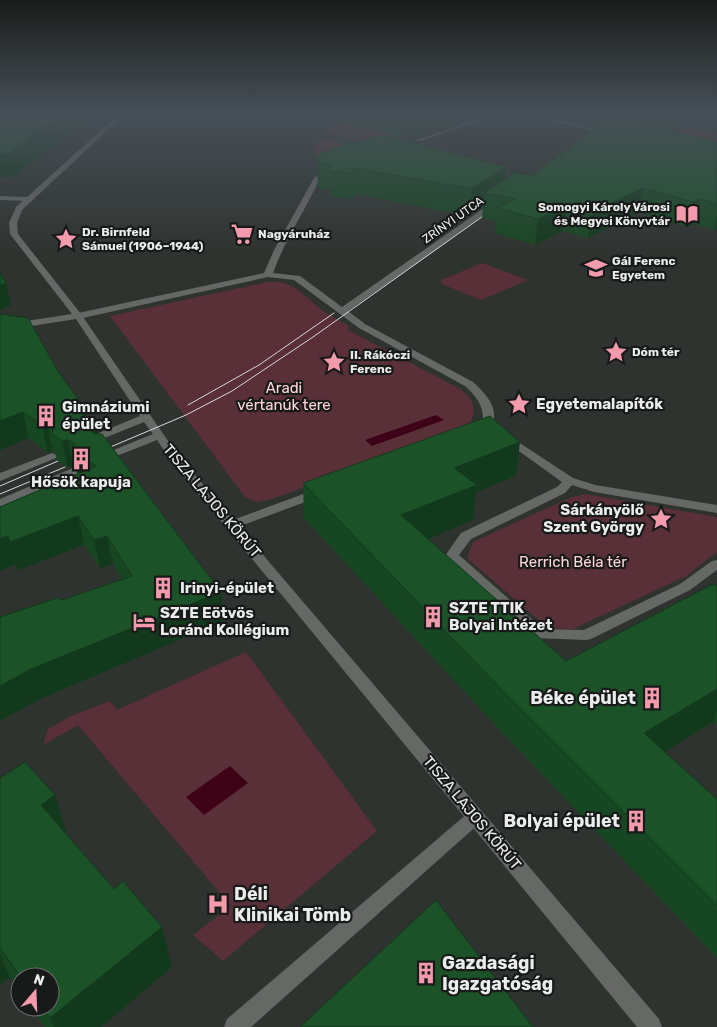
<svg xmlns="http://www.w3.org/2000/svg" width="717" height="1027" font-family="Rubik,sans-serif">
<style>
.green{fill:#592f38}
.water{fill:#3f0318}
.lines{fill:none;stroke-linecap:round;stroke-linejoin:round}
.minor{fill:#666866;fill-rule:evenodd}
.tertiary{fill:#666866;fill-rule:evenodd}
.tram{stroke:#d6d9d7;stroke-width:1}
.wall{fill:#174722}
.shaded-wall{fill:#13391c}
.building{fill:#1b5228;stroke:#13391c}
.labels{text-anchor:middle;stroke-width:4.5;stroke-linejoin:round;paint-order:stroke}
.far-poi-label{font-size:12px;font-weight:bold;fill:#eaedeb;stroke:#181a19;text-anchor:start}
.far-street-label{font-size:12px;fill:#eaedeb;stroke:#181a19}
.park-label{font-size:15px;fill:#ffd4db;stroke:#181a19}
.poi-label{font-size:15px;font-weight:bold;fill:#eaedeb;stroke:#181a19;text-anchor:start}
.street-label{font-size:15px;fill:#eaedeb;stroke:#181a19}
.near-poi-label{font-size:18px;font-weight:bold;fill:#eaedeb;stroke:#181a19;text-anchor:end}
</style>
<rect width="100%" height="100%" fill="#2f332f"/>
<g class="green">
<polygon points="344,122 402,138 375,146 324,132 324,130"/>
<polygon points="693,128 717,134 717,153 655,138"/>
<path d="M324,139l8,1 22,7 -32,11c-8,-4 -8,-8 -6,-16z"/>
<polygon points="482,263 528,280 481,300 442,284 441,280"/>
<path d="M268,282c29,-2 36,16 57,30 7,5 16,9 24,14l-1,4 114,60c14,13 15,21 6,37l-196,72 -16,3 -11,-5 -135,-181z"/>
<polygon points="585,494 717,517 717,552 686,576 573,629 548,628 467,558 473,542 572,497"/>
<polygon points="246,652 377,831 223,961 193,935 231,906 78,725 43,745 48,729 71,716 110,701 117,710"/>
</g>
<g class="water">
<polygon points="436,415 444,420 372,446 365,440"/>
<polygon points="230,766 248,783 204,815 186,797"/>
</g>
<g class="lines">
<g class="minor">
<polygon points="501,111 509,111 421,141 416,140"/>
<polygon points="512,111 522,111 613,133 610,135"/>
<path d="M317,176l3,2c-14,32 -35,61 -47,95l27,3 42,31 151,-105h6v4l-151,105 17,13 108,58c12,11 27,26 19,44l-12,6 -6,-3 9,-6c1,-17 -6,-26 -18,-37l-106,-58 -65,-48 -26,-3 -190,42 -5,-3 5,-3 186,-40 10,-23 40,-72z"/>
<polygon points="0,196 28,197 31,199 28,201 0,200"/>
<polygon points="506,434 573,478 595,485 717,505 717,513 594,492 572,485 565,493 471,539 459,555 543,629 584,630 680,584 712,561 717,560 717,570 690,590 591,639 586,640 534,638 445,556 461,533 557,487 562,482 502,439 500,437"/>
<polygon points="320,488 324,489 326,492 324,495 235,528 231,529 225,525 227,522"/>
<polygon points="475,809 481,812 484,817 481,822 251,1027 224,1027 227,1019 469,812"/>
</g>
<g class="tertiary">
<polygon points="122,111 128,111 22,210 17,223 18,234 81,314 177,454 659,1019 662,1027 637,1027 169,458 157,440 109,459 101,459 99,457 101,455 153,434 144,422 97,441 93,442 87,439 89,437 140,416 76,319 0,331 0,325 72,314 10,234 9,223 16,207"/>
<polygon points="52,453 58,456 56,458 0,481 0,473"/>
<polygon points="73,468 77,470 79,472 77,474 0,508 0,499"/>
</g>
<g class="tram">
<polyline points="188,405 259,365 334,313"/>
<polyline points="101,451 186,415 232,391 313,337 493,209"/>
<polyline points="0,486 58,461"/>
<polyline points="0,494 65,467"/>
</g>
</g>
<g class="wall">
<polygon points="232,111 301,111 301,115 237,120"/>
<polygon points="338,111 486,111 402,138 338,121"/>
<polygon points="615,111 678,119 676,131 674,131 717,142 717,228 714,230 695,224 688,227 639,213 588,238 563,231 535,245 495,233 496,221 482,218 483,206 470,216 354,194 354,199 331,197 331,190 318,188 317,162 355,143 504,180 532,176 614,115"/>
<polygon points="0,314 59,373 85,409 86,417 97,426 98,434 224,621 40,699 0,721 0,617 62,600 122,579 113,564 100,568 84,545 18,570 16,564 0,571 0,507 77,474 76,467 74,466 68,468 57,460 55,452 53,451 48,453 29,438 0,450"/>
<polygon points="516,476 476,492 473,520 428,539 566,661 717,587 717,726 713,722 665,752 717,799 717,958 496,726 304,518 303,483"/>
<polygon points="0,778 68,836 172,967 101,1027 45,1027 31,1007 50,1007 50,977 20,977 20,992 10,977 0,984"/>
</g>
<g class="shaded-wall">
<polygon points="66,111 97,111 14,177 0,178 0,154"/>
<polygon points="237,111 301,111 301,115 237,120"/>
<polygon points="435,111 486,111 402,138 403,121"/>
<polygon points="664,111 695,111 678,119 676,131 649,138 653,120"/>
<polygon points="506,167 503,192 484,193 483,206 470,216 472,189"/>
<polygon points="643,188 639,213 588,238 592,212"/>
<polygon points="700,199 695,224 688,227 693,202"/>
<polygon points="567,206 563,231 535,245 538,219"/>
<polygon points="717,215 717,228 714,230"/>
<polygon points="6,283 11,305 0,311 0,285"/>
<polygon points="85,409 90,435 80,413"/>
<polygon points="23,412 29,438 0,450 0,421"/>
<polygon points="47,425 53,451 48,453 42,426"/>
<polygon points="97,426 102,453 92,432 92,429"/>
<polygon points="68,440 74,466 68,468 62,441"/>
<polygon points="520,442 516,476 476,492 473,520 400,551 401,515 454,468"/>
<polygon points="78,516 84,545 18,570 10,542"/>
<polygon points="8,536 16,564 0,571 0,539"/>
<polygon points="107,536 113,564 100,568 94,540"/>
<polygon points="221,592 224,621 40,699 0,721 0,686 31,669"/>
<polygon points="717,689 717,710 713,722 634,771 644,733"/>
<polygon points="55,795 68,837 41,805"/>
<polygon points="162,927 172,967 101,1027 54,1027 50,1018"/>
<polygon points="0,955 10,977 0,984"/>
</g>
<g class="building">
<polygon points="0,111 66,111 9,153 0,154"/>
<polygon points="364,111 435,111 403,121"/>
<polygon points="614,111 673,111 679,113 653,120"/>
<polygon points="609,114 639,121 635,122 717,142 717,204 700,199 693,202 643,188 592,212 567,206 538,219 497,208 516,199 484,193 517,172 532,176 598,127"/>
<polygon points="382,135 506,167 472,189 354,168 354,173 330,171 331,164 317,162 321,153 355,141 355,143"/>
<polygon points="0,273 6,283 0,285"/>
<polygon points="0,314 28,318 59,373 85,409 80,413 87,417 90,417 97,426 92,429 92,432 96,434 102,434 221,592 31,669 0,686 0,617 57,598 62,600 132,576 107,536 94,540 78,516 10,542 8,536 0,539 0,507 96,466 72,449 75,445 73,442 68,440 62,441 51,433 53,431 53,428 47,425 42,426 23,412 0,421"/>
<polygon points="490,416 520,442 454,468 477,485 401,515 566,661 713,584 717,587 717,689 644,733 717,799 717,905 501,689 303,483"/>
<polygon points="25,762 55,795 41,805 114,889 123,881 162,927 50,1018 42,1007 50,1007 50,977 21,977 0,948 0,778"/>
<polygon points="436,900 533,1027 300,1027"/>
</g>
<linearGradient id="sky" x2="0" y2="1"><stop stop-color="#1a1c1a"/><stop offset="0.44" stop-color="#475058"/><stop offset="1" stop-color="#475058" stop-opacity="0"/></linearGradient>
<rect width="717" height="255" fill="url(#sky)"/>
<defs>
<g id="library-bare" transform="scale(1.725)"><path d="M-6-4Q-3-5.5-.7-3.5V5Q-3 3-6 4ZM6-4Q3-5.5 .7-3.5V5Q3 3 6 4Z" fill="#f39aac" stroke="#181a19" stroke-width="2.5" paint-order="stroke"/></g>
<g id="supermarket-bare" transform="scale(1.725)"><path d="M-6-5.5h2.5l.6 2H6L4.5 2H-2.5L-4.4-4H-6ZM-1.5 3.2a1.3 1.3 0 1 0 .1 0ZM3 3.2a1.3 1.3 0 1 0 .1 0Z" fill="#f39aac" stroke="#181a19" stroke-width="2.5" paint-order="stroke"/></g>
<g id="sight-bare" transform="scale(1.725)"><path d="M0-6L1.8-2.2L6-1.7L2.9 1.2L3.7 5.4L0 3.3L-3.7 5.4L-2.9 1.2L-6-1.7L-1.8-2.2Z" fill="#f39aac" stroke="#181a19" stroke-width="2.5" paint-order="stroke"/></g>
<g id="university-bare" transform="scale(1.725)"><path d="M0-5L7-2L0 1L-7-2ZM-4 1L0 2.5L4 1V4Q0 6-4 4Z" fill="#f39aac" stroke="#181a19" stroke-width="2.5" paint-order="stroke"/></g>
<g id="building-bare" transform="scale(1.725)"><path d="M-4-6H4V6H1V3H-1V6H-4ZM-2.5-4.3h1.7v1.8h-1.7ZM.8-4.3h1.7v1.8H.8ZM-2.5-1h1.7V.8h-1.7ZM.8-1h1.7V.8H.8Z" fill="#f39aac" stroke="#181a19" stroke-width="2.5" paint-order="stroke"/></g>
<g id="hotel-bare" transform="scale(1.725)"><path d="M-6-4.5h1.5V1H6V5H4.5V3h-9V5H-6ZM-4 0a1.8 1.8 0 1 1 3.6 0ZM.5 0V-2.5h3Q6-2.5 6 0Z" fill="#f39aac" stroke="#181a19" stroke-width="2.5" paint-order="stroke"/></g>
<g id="hospital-bare" transform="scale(1.725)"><path d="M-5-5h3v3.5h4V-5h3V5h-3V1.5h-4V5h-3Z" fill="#f39aac" stroke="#181a19" stroke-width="2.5" paint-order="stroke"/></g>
</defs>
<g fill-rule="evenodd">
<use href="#library-bare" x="687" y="214"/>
<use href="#supermarket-bare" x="242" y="234"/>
<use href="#sight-bare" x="66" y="239"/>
<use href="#university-bare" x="596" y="268"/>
<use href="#sight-bare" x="616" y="352"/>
<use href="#sight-bare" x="334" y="362"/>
<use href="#sight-bare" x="519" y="404"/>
<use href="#building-bare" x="46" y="416"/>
<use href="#building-bare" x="81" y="459"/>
<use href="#sight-bare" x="661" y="519"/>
<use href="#building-bare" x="163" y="588"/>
<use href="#building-bare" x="433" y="617"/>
<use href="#hotel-bare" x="144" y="622"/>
<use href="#building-bare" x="652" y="698"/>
<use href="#building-bare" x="636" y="821"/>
<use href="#hospital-bare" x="218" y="904"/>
<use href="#building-bare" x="426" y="973"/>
</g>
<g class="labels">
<g class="far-poi-label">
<text x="670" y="211" text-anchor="end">Somogyi Károly Városi<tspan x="670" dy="14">és Megyei Könyvtár</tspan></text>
<text x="82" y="236">Dr. Birnfeld<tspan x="82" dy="14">Sámuel (1906–1944)</tspan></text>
<text x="258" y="238">Nagyáruház</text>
<text x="612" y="265">Gál Ferenc<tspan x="612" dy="14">Egyetem</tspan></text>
<text x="632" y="356">Dóm tér</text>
<text x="350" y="359">II. Rákóczi<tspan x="350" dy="14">Ferenc</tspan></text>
</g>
<g class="far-street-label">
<text transform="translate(453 220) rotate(-35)" y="4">ZRÍNYI UTCA</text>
</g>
<g class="park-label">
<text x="284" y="393">Aradi<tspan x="284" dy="17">vértanúk tere</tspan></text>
<text x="573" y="567">Rerrich Béla tér</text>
</g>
<g class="poi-label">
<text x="536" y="409">Egyetemalapítók</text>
<text x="62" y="412">Gimnáziumi<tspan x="62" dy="17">épület</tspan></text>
<text x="81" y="487" text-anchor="middle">Hősök kapuja</text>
<text x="644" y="515" text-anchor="end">Sárkányölő<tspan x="644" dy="17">Szent György</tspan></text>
<text x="180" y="593">Irinyi-épület</text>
<text x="449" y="613">SZTE TTIK<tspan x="449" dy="17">Bolyai Intézet</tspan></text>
<text x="160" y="618">SZTE Eötvös<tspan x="160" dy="17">Loránd Kollégium</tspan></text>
</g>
<g class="street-label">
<text transform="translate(212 501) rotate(50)" y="5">TISZA LAJOS KÖRÚT</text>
<text transform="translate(472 813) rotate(50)" y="5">TISZA LAJOS KÖRÚT</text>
</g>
<g class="near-poi-label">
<text x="636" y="704">Béke épület</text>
<text x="620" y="827">Bolyai épület</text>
<text x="234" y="900" text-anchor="start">Déli<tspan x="234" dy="21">Klinikai Tömb</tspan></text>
<text x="442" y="969" text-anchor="start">Gazdasági<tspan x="442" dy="21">Igazgatóság</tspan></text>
</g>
</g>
<g transform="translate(35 992) rotate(19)"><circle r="24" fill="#181a19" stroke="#6c6e6d"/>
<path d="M0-4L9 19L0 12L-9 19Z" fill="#f39aac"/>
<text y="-8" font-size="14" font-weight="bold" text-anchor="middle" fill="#eaedeb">N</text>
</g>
</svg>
